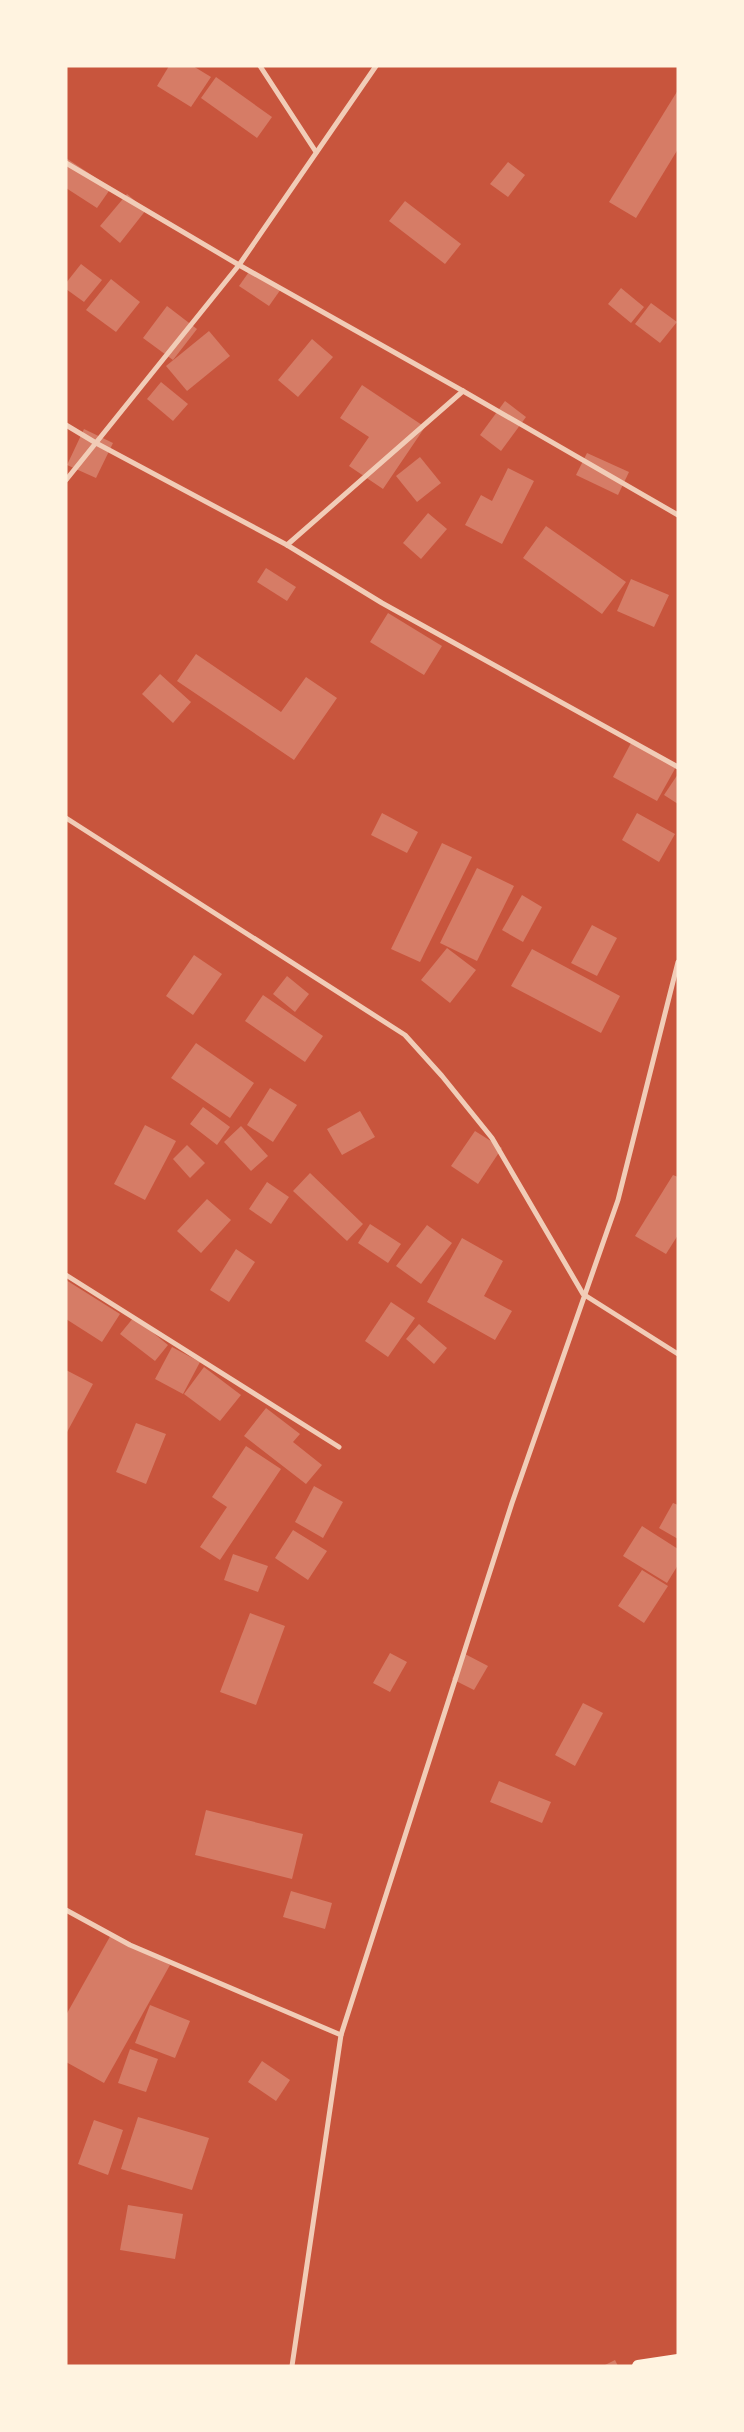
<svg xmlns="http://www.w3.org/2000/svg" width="744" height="2432" font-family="Cabin,sans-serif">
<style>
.building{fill:#d67c66}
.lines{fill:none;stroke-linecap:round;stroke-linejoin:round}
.minor{stroke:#f1ccb7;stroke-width:5}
.primary{stroke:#fff3e0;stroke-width:12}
</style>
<rect width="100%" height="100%" fill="#c8553d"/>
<g class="building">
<polygon points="169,66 193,66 211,77 191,107 157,86"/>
<polygon points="216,77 272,117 257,138 201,98"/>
<polygon points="678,90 678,149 636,218 609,202"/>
<polygon points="66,158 111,188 97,208 66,188"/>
<polygon points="508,162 525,175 508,197 490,184"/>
<polygon points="127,194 146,210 120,243 100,226"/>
<polygon points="405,201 461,244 445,264 389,221"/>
<polygon points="81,264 102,280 84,302 66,289 66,283"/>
<polygon points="251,269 281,289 269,306 239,286"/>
<polygon points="111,279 140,302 116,332 86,310"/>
<polygon points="621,288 644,307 631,323 608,304"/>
<polygon points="651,303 677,322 660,343 635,324"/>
<polygon points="167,306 197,329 173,360 143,338"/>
<polygon points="209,331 230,356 187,391 166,366"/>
<polygon points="312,339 333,357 298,397 278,380"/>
<polygon points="161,382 188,404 173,421 147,399"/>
<polygon points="362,385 425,427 383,489 349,466 369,437 340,418"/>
<polygon points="505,401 526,417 501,451 480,435"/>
<polygon points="84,429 113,443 96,478 67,465"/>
<polygon points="587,453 629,472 618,495 576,475"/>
<polygon points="420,457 441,483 417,502 396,476"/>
<polygon points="508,468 534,481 502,544 465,525 481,495 492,501"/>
<polygon points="428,513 447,529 421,559 403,543"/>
<polygon points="546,526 626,582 602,614 523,558"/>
<polygon points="266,568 296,587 287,601 257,582"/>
<polygon points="631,579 669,595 654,627 617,611"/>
<polygon points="388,613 442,646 424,675 370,642"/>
<polygon points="196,654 281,712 306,677 337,698 294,760 177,681"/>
<polygon points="160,674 191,702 173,723 142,694"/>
<polygon points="631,743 676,767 657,801 613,777"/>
<polygon points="678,774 678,804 664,795"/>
<polygon points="382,813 418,832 407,853 371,835"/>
<polygon points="637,813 675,834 659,862 622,840"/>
<polygon points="442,843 472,857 420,962 391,949"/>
<polygon points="477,868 514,886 477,961 440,943"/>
<polygon points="522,895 542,907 523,942 502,930"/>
<polygon points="592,925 617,938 597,976 571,963"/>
<polygon points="447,948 476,970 450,1003 421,980"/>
<polygon points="532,949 620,996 601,1033 511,986"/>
<polygon points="194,955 222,974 193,1015 166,996"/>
<polygon points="287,976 309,994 295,1012 273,994"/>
<polygon points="263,995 323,1036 305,1062 245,1021"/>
<polygon points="196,1043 254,1083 230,1118 171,1078"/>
<polygon points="270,1088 297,1105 273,1142 247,1125"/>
<polygon points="203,1107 230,1127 217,1145 190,1124"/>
<polygon points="360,1111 375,1137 342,1155 327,1129"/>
<polygon points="145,1125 176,1141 145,1200 114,1184"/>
<polygon points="241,1126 268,1156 251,1171 224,1142"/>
<polygon points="475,1131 502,1148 478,1184 451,1166"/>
<polygon points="187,1145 205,1163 190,1178 173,1159"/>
<polygon points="310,1173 363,1224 347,1241 293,1191"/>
<polygon points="673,1175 678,1177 678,1235 666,1254 635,1236"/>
<polygon points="267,1182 289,1197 271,1224 249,1209"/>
<polygon points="207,1199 231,1220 201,1253 177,1231"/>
<polygon points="370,1224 401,1244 388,1263 358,1243"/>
<polygon points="427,1225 452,1243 421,1284 396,1266"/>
<polygon points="462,1238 503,1261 484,1296 512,1311 495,1340 427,1302"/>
<polygon points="236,1249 255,1262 229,1302 210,1290"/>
<polygon points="66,1280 120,1314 102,1342 66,1319"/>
<polygon points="391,1302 415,1318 388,1357 365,1341"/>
<polygon points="134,1317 168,1345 155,1361 120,1334"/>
<polygon points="419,1324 447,1348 434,1364 406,1339"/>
<polygon points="172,1347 200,1362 183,1394 155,1379"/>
<polygon points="204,1367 241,1395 220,1421 184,1394"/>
<polygon points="66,1370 93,1384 66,1434"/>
<polygon points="266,1408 300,1434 293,1442 322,1465 306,1484 244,1436"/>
<polygon points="136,1423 166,1434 146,1484 116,1472"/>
<polygon points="246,1446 281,1469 220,1560 200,1547 227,1507 212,1497"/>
<polygon points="314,1486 343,1502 323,1538 295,1522"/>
<polygon points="673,1503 678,1505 678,1539 659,1528"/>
<polygon points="642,1526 678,1549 678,1565 667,1583 623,1556"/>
<polygon points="293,1530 327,1551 308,1580 275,1558"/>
<polygon points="233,1554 268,1566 258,1592 224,1580"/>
<polygon points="642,1570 668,1586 644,1623 618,1606"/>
<polygon points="250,1613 285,1626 256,1705 220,1692"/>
<polygon points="390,1653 407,1662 390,1692 373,1683"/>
<polygon points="465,1654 488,1666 474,1690 452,1679"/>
<polygon points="583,1703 603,1713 575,1766 555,1755"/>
<polygon points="499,1781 551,1802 542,1823 490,1802"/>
<polygon points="206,1810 303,1834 292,1879 195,1855"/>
<polygon points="291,1891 332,1903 325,1929 283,1917"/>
<polygon points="112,1933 170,1965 104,2083 66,2062 66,2015"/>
<polygon points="150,2005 190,2021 175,2058 135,2043"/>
<polygon points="130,2049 158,2059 146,2092 118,2083"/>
<polygon points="262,2061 290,2080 276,2101 248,2082"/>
<polygon points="138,2117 209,2138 192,2190 121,2169"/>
<polygon points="94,2120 123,2130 108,2175 78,2164"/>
<polygon points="128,2205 183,2214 175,2259 120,2250"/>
<polygon points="615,2360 618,2366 603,2366"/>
</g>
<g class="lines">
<g class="minor">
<polyline points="260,66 316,152"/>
<polyline points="66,163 239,265 463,391 678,515"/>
<polyline points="66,425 96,443 287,545 382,603 678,767"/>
<polyline points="66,480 239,265 376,66"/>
<polyline points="287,545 463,391"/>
<polyline points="66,818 405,1035 442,1076 492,1138 583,1294 678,1354"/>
<polyline points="66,1275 339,1447"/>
<polyline points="66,1910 130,1945 341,2035"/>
<polyline points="292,2366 341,2035 512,1503 618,1200 678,962"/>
</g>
<polyline class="primary" points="638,2366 678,2360"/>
</g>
<rect width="744" height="2432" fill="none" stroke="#fff3e0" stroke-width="135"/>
</svg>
